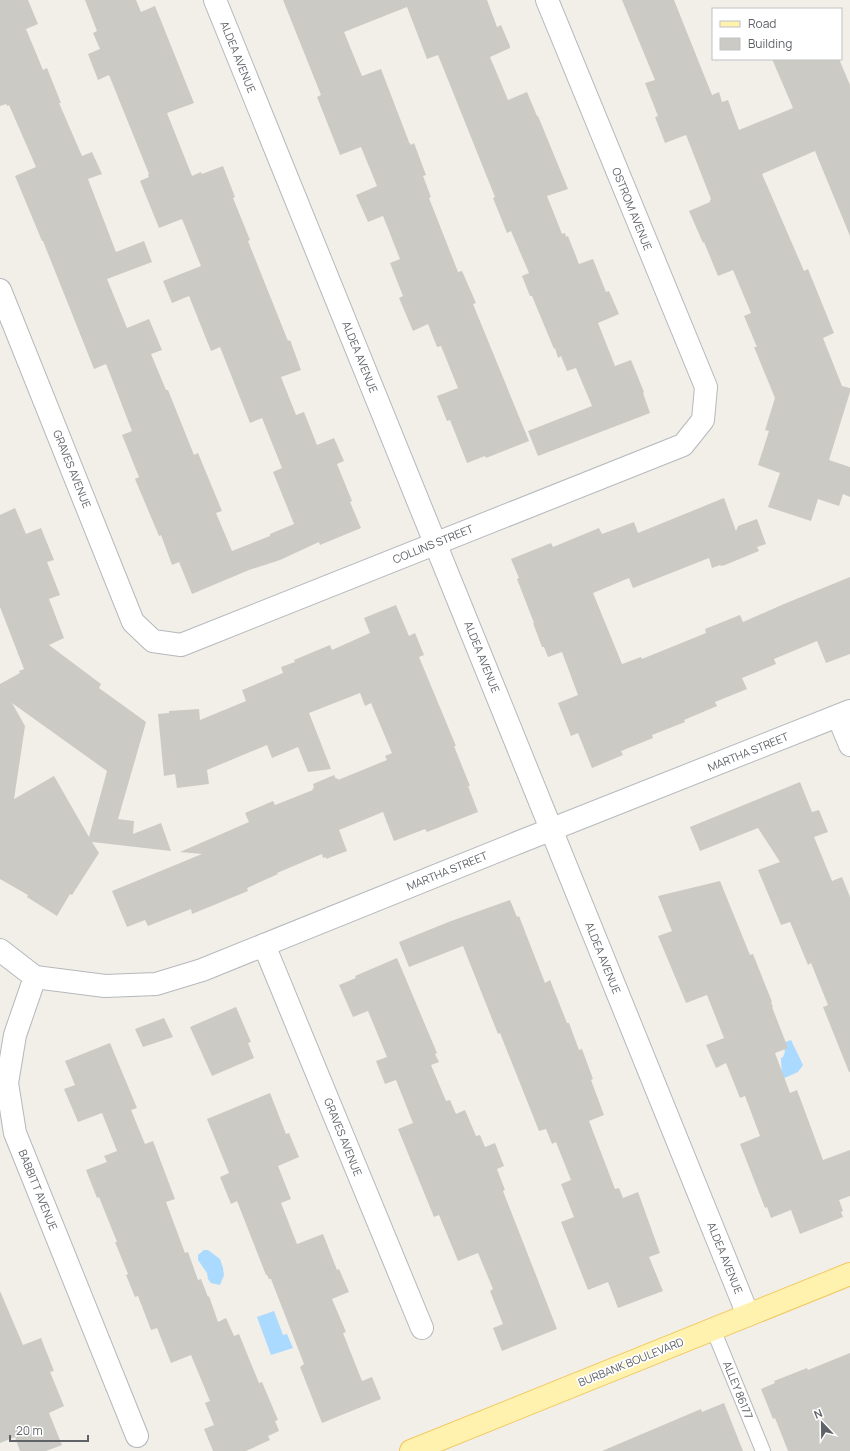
<svg xmlns="http://www.w3.org/2000/svg" width="850" height="1451" font-family="Manrope,sans-serif">
<style>
.water{fill:#aadaff}
.building{fill:#cccac5;fill-rule:evenodd}
.lines{fill:none;stroke-linecap:round;stroke-linejoin:round}
.service-casing{stroke:#b5b8bc;stroke-width:16}
.minor-casing{stroke:#b5b8bc;stroke-width:24}
.tertiary-casing{stroke:#b5b8bc;stroke-width:24}
.primary-casing{stroke:#f2c960;stroke-width:24}
.service{stroke:#fff;stroke-width:14}
.minor{stroke:#fff;stroke-width:22}
.tertiary{stroke:#fff;stroke-width:22}
.primary{stroke:#fff2af;stroke-width:22}
.labels{text-anchor:middle;stroke-width:3.5;stroke-linejoin:round;paint-order:stroke}
.street-label{font-size:11px;fill:#5f6368;stroke:#fff}
</style>
<rect width="100%" height="100%" fill="#f1efe8"/>
<g class="water">
<polygon points="791,1040 803,1065 798,1072 782,1079 781,1058 783,1057 785,1052 783,1043"/>
<polygon points="204,1250 208,1250 220,1259 223,1268 224,1275 220,1285 211,1283 208,1279 207,1273 198,1260 198,1255"/>
<polygon points="274,1311 283,1335 287,1334 293,1348 271,1355 257,1317"/>
</g>
<g class="building">
<polygon points="0,0 28,0 38,24 26,29 43,70 47,68 61,103 59,103 82,156 92,152 102,174 88,179 116,252 144,241 152,262 107,279 127,328 149,319 162,350 151,354 166,390 168,390 194,455 198,453 222,511 216,513 232,551 270,536 270,534 294,524 273,472 282,468 262,418 250,423 220,347 211,351 189,296 172,303 163,281 201,266 182,219 159,228 140,181 149,177 148,175 149,174 109,75 98,80 88,54 100,49 93,33 97,31 85,0 136,0 141,12 155,6 194,103 167,113 192,176 201,172 202,174 223,166 235,197 233,198 250,240 248,241 288,341 290,340 301,370 281,377 296,415 304,412 317,445 334,438 344,461 337,464 352,501 350,502 361,528 320,545 319,542 280,560 249,570 192,594 179,562 172,565 161,535 159,536 135,479 139,477 122,435 132,431 110,374 106,364 94,369 43,241 42,241 15,176 36,167 9,105 7,106 6,104 0,106"/>
<polygon points="283,0 487,0 497,27 501,25 510,46 510,48 490,57 508,100 527,92 537,116 538,116 568,189 547,196 562,234 565,233 566,237 568,236 579,264 593,259 606,292 609,291 619,314 598,323 615,366 631,360 644,392 643,393 650,413 538,456 528,431 592,406 576,368 567,371 561,356 558,358 555,348 554,349 532,296 530,296 522,276 529,273 511,231 507,233 493,198 495,197 438,55 427,59 407,7 344,32 362,76 381,69 409,142 411,145 414,143 426,175 423,176 431,197 429,198 458,272 462,271 476,303 473,304 529,441 486,458 485,456 467,463 450,420 447,421 437,396 458,388 441,346 437,347 428,324 413,331 399,298 403,296 390,263 400,259 383,216 368,222 356,195 377,186 361,147 340,155 317,97 321,95"/>
<polygon points="622,0 674,0 712,95 719,92 722,102 728,100 739,130 793,108 772,59 839,59 850,85 850,236 815,151 762,174 804,271 808,269 834,333 823,338 842,386 850,388 850,392 829,460 850,467 850,497 843,494 839,506 818,499 811,521 768,507 780,473 758,465 769,431 765,430 775,398 754,347 757,347 744,316 751,313 733,270 718,276 704,242 703,243 689,211 710,202 710,200 711,199 686,135 665,143 655,117 658,116 645,83 655,80"/>
<polygon points="724,498 736,531 738,526 757,519 766,544 757,547 759,551 725,565 721,566 720,565 712,568 709,558 633,588 629,578 593,593 622,664 641,657 642,659 706,633 705,629 740,615 743,622 784,604 850,577 850,654 826,663 817,641 774,659 776,664 742,678 747,689 715,702 717,706 684,720 685,722 652,735 653,738 621,751 623,755 592,768 578,733 571,736 558,703 578,695 562,652 548,657 544,647 542,647 533,623 534,623 517,579 519,578 511,559 551,543 553,547 599,528 602,534 634,522 638,533"/>
<path d="M15,508l11,26 15,-6 13,32 -7,2 13,33 -11,4 15,39 -15,7 52,39 -2,4 47,34 -28,97 16,2 -1,13 28,-11 10,28 -79,-9 7,11 -27,42 -2,-1 -13,22 -30,-19 1,-2 -28,-16v-195l20,-11 -1,-2 5,-2 -24,-62v-92zM12,703l95,68 -18,66 -35,-61 -40,23 11,-73z"/>
<polygon points="396,605 409,636 415,633 424,655 419,657 456,746 454,746 470,786 468,786 478,812 427,832 425,829 394,841 383,812 339,830 347,851 326,859 326,857 323,858 322,854 277,873 278,874 247,888 248,891 192,914 191,909 148,926 145,920 127,927 112,891 202,854 180,852 249,822 245,813 273,801 275,805 313,790 312,789 314,788 313,784 334,775 336,779 338,778 338,780 387,760 385,756 392,753 371,703 365,706 360,693 309,713 331,769 308,772 298,747 272,758 267,745 207,770 209,784 177,788 175,774 164,776 158,714 169,713 169,711 199,709 200,720 246,701 242,690 283,673 281,667 295,662 294,660 330,645 332,650 370,633 364,618"/>
<polygon points="800,782 812,812 819,810 828,832 814,837 832,881 842,877 850,897 850,1072 849,1072 823,1007 828,1005 811,963 808,965 790,922 781,925 758,870 780,862 758,828 700,851 690,827"/>
<polygon points="720,881 750,955 753,954 772,1002 771,1002 773,1007 772,1007 788,1048 775,1053 790,1093 797,1090 823,1160 850,1150 850,1196 839,1200 843,1211 841,1212 843,1217 800,1234 791,1210 771,1218 767,1207 765,1208 740,1144 760,1136 745,1096 740,1098 726,1063 716,1068 706,1045 724,1038 707,995 686,1003 658,936 672,931 658,896"/>
<polygon points="510,900 517,917 519,916 545,983 550,980 567,1023 569,1023 579,1050 582,1049 593,1079 591,1080 604,1115 589,1121 615,1189 619,1188 623,1198 638,1192 660,1253 649,1257 663,1291 618,1308 608,1282 588,1290 561,1222 574,1217 561,1184 571,1180 556,1142 552,1144 546,1129 539,1131 500,1033 498,1034 463,946 409,967 399,942 451,921"/>
<polygon points="397,958 437,1053 435,1054 439,1062 431,1065 446,1101 450,1100 456,1114 465,1110 476,1136 480,1135 485,1147 495,1143 504,1166 497,1169 505,1190 503,1191 557,1329 502,1351 493,1328 503,1324 490,1291 493,1289 478,1253 458,1261 439,1215 434,1217 398,1129 413,1123 396,1080 385,1084 376,1061 387,1057 368,1011 353,1017 339,985 356,978 355,976"/>
<polygon points="236,1007 251,1042 248,1043 254,1058 212,1076 190,1027"/>
<polygon points="164,1018 173,1037 143,1047 135,1029"/>
<polygon points="110,1043 137,1108 131,1110 145,1144 153,1141 175,1199 166,1202 185,1253 188,1252 198,1280 201,1279 208,1297 209,1296 218,1322 226,1318 234,1336 239,1334 259,1383 262,1382 278,1420 275,1421 279,1431 268,1436 270,1440 246,1451 213,1451 204,1429 214,1425 205,1403 210,1401 191,1355 171,1363 157,1328 151,1330 138,1296 135,1297 126,1275 128,1274 115,1242 117,1242 99,1197 97,1198 86,1170 107,1162 104,1156 117,1151 102,1113 78,1122 64,1089 75,1085 65,1061"/>
<polygon points="270,1093 286,1134 289,1133 299,1157 278,1166 291,1199 281,1203 297,1244 323,1234 337,1270 339,1269 349,1292 332,1299 346,1332 343,1333 362,1381 372,1377 381,1399 322,1423 300,1367 304,1364 271,1279 269,1279 267,1275 266,1275 237,1201 231,1204 220,1177 229,1173 207,1119"/>
<polygon points="0,1291 23,1345 41,1338 54,1371 50,1372 64,1406 49,1413 62,1445 46,1451 20,1451 15,1437 0,1443"/>
<polygon points="850,1353 850,1451 788,1451 775,1418 773,1419 761,1389 775,1383 774,1381 807,1368 808,1370"/>
<polygon points="724,1403 743,1451 602,1451 701,1409 702,1412"/>
</g>
<g class="lines">
<g class="service-casing">
<polyline id="service" points="713,1329 763,1451"/>
</g>
<g class="minor-casing">
<g id="minor">
<polyline points="0,290 133,622 153,641 181,645 683,445 703,420 706,387 547,0"/>
<polyline points="838,716 850,745"/>
<polyline points="264,945 422,1328"/>
<polyline points="0,950 35,977 15,1035 7,1083 15,1133 137,1436"/>
<polyline points="35,977 105,986 156,984 202,970 517,843 850,711"/>
</g>
</g>
<g class="tertiary-casing">
<polyline id="tertiary" points="215,0 748,1315"/>
</g>
<g class="primary-casing">
<polyline id="primary" points="411,1451 850,1274"/>
</g>
<use href="#service" class="service"/>
<use href="#minor" class="minor"/>
<use href="#tertiary" class="tertiary"/>
<use href="#primary" class="primary"/>
</g>
<g class="labels">
<g class="street-label">
<text transform="translate(238 57) rotate(68)" y="4">ALDEA AVENUE</text>
<text transform="translate(632 209) rotate(68)" y="4">OSTROM AVENUE</text>
<text transform="translate(360 357) rotate(68)" y="4">ALDEA AVENUE</text>
<text transform="translate(72 469) rotate(68)" y="4">GRAVES AVENUE</text>
<text transform="translate(433 544) rotate(-22)" y="4">COLLINS STREET</text>
<text transform="translate(482 657) rotate(68)" y="4">ALDEA AVENUE</text>
<text transform="translate(748 752) rotate(-22)" y="4">MARTHA STREET</text>
<text transform="translate(447 871) rotate(-22)" y="4">MARTHA STREET</text>
<text transform="translate(603 958) rotate(68)" y="4">ALDEA AVENUE</text>
<text transform="translate(343 1137) rotate(68)" y="4">GRAVES AVENUE</text>
<text transform="translate(38 1190) rotate(68)" y="4">BABBITT AVENUE</text>
<text transform="translate(725 1258) rotate(68)" y="4">ALDEA AVENUE</text>
<text transform="translate(631 1362) rotate(-22)" y="4">BURBANK BOULEVARD</text>
<text transform="translate(738 1390) rotate(68)" y="4">ALLEY 86177</text>
</g>
</g>
<rect x="712" y="8" width="130" height="52" fill="#ffffff" stroke="#bfc1c3"/>
<rect x="720" y="21" width="20" height="6" fill="#fff2af" stroke="#bfc1c3"/>
<text x="748" y="28" font-size="12" fill="#5f6368">Road</text>
<rect x="720" y="38" width="20" height="12" fill="#cccac5" stroke="#bfc1c3"/>
<text x="748" y="48" font-size="12" fill="#5f6368">Building</text>
<g transform="translate(822 1423) rotate(338)" stroke="#ffffff" stroke-width="3" paint-order="stroke">
<path d="M0-3L7 15L0 10L-7 15Z" fill="#5f6368"/>
<text y="-6" font-size="11" font-weight="bold" text-anchor="middle" fill="#5f6368">N</text>
</g>
<path d="M10 1435v6h78v-6" fill="none" stroke="#5f6368" stroke-width="2"/>
<text x="16" y="1435" font-size="12" fill="#5f6368" stroke="#ffffff" stroke-width="3" paint-order="stroke">20 m</text>
</svg>
